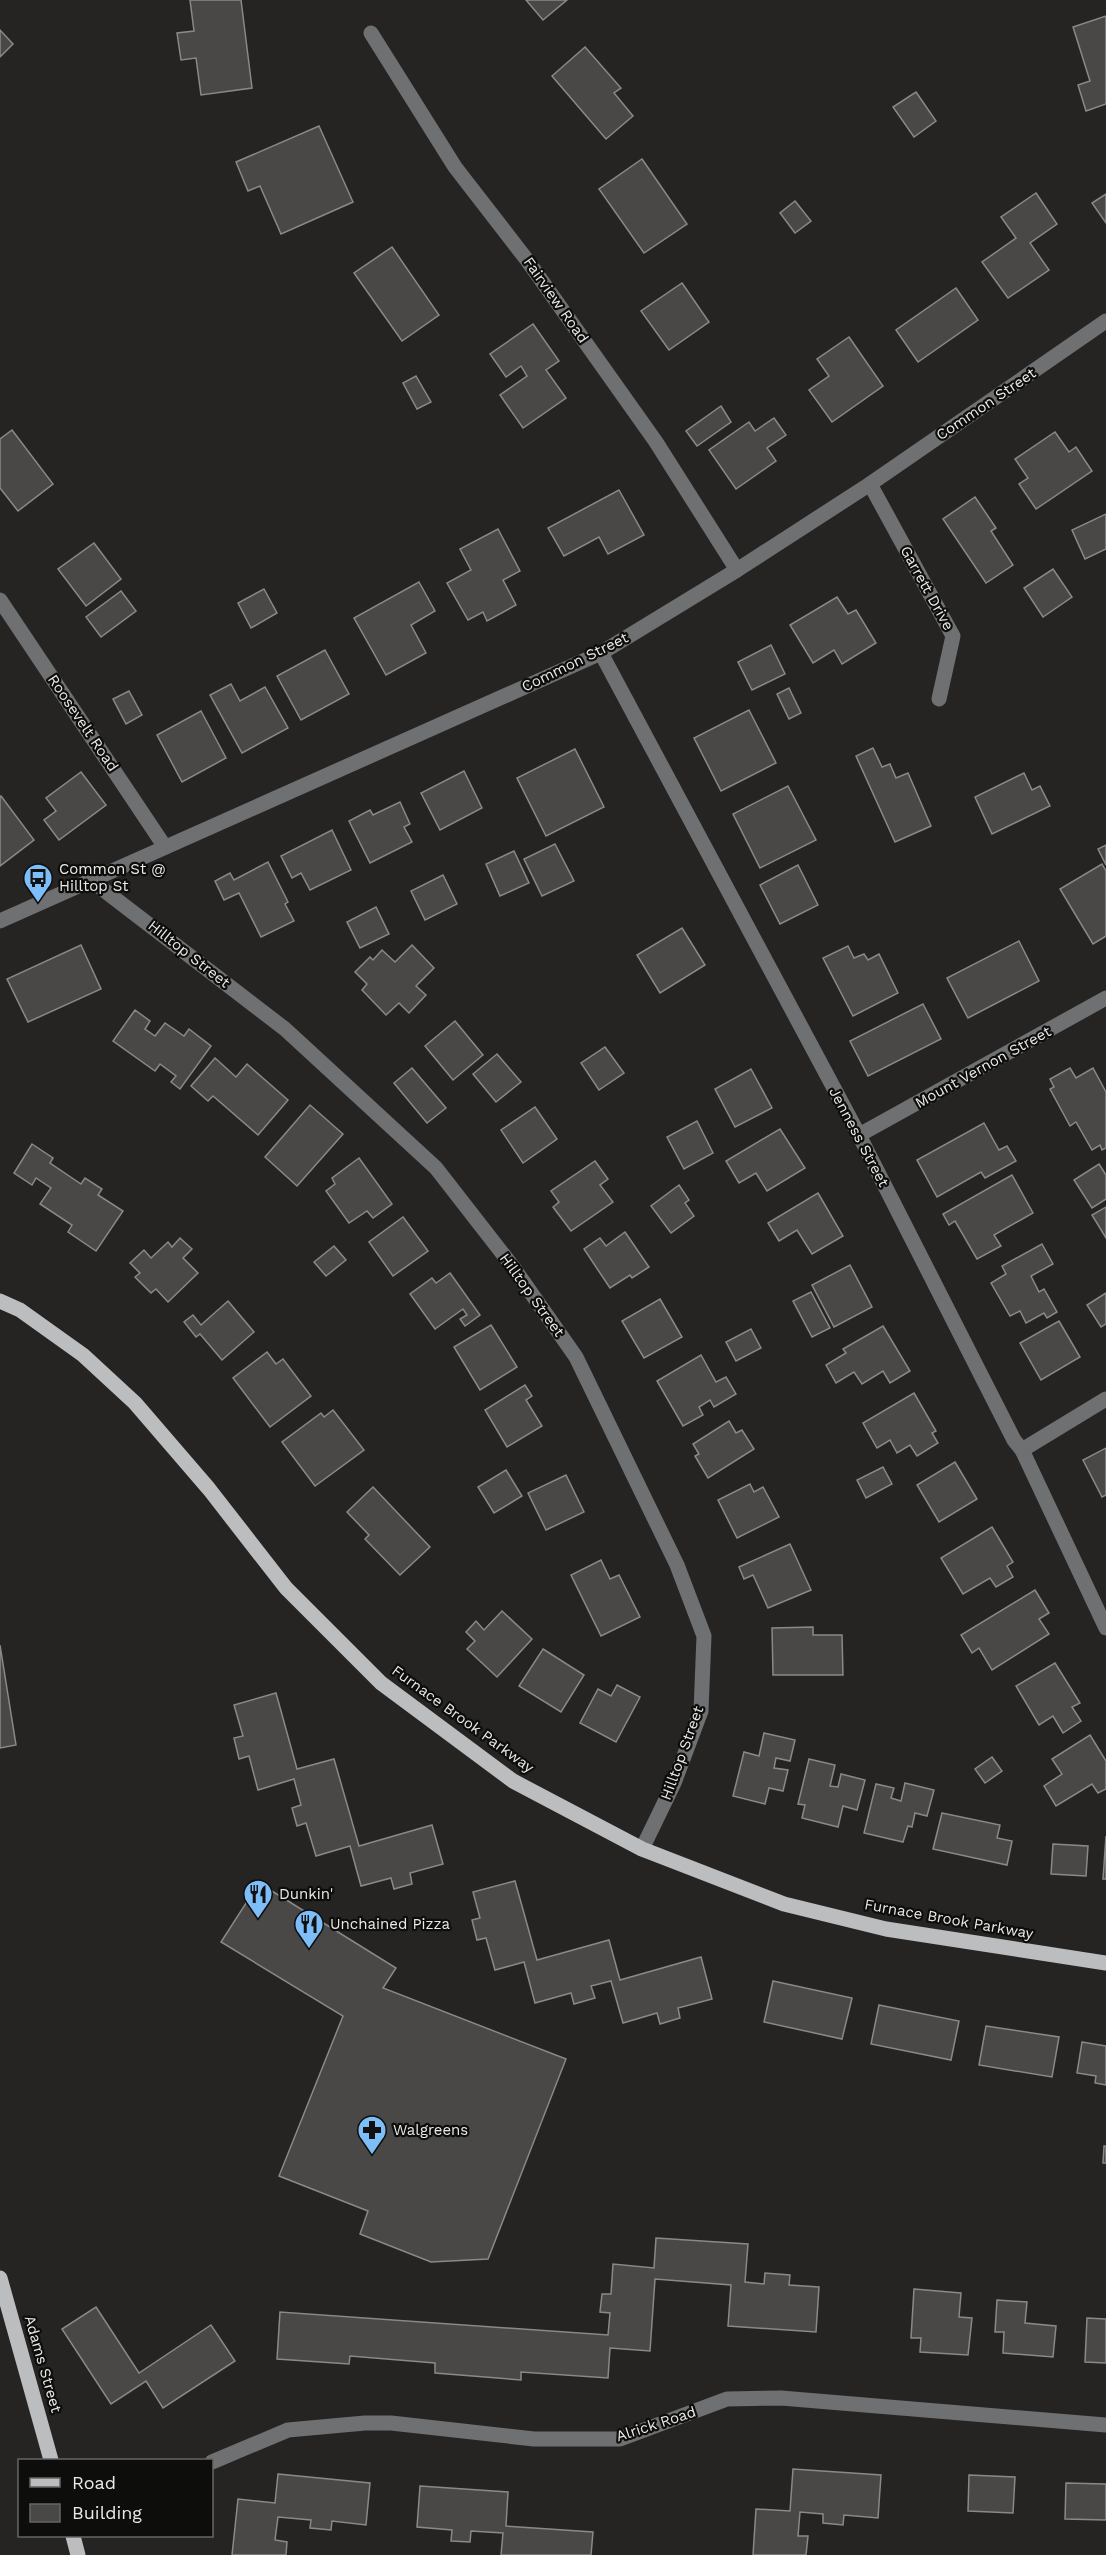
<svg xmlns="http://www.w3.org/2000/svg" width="1106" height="2555" font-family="'Work Sans',sans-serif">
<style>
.building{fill:#494846;stroke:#8a8986;stroke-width:1.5}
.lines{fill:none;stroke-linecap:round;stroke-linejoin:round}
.minor{stroke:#6f7071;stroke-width:15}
.major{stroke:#bbbdbe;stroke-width:15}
.labels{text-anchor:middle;stroke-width:4.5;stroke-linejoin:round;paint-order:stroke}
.street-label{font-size:15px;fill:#eaeae8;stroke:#0d0d0c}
.poi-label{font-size:15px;fill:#eaeae8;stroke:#0d0d0c;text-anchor:start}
</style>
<rect width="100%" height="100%" fill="#252422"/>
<g class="building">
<polygon points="190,0 241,0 252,88 201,95 196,58 181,60 177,33 194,31"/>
<polygon points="526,0 567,0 543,20"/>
<polygon points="1106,16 1106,104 1086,111 1078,85 1090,81 1073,27"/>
<polygon points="0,30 13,44 0,57"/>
<polygon points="585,47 621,88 614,93 633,116 606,139 552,76"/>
<polygon points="916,92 936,121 914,137 893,107"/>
<polygon points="319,126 353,202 281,234 260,186 248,191 236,162"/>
<polygon points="642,159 687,224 644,253 599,189"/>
<polygon points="1036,193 1057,224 1030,243 1049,270 1008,298 982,262 1016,238 1001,217"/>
<polygon points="1106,194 1106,223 1092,203"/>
<polygon points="795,201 811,221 795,233 780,213"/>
<polygon points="392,247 439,315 402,341 354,273"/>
<polygon points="682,283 709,322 669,350 641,311"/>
<polygon points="956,288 978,320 918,362 896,330"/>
<polygon points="533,324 559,361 546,370 566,398 523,428 500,395 527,376 521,366 506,377 490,354"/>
<polygon points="849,337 883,386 832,422 809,390 829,376 817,359"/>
<polygon points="416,376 431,402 417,409 403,383"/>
<polygon points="721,406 731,422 697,446 686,431"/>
<polygon points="774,418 786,435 767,448 776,461 736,489 709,450 749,422 755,431"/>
<polygon points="12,430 53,484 18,511 0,488 0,439"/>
<polygon points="1055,432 1069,452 1076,447 1092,471 1036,509 1019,484 1028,478 1015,459"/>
<polygon points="619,490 644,535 608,554 599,537 564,556 548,528"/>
<polygon points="975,497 996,528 991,531 1013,565 986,583 943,519"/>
<polygon points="1106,514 1106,549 1085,559 1072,530"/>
<polygon points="498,529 520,571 503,580 516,605 487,621 483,612 468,620 447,583 471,570 460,549"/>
<polygon points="94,543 121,579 86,606 58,569"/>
<polygon points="1053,569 1072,597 1043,617 1024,588"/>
<polygon points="419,582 435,611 411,625 426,653 386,675 354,618"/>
<polygon points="264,589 277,613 251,628 238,603"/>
<polygon points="121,591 136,611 101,637 86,617"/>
<polygon points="837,597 848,614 856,610 876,643 842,664 834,650 813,663 790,625"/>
<polygon points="771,645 785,674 752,690 738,662"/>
<polygon points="325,650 349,694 301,720 277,676"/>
<polygon points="231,684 240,701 265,687 288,728 242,753 210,695"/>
<polygon points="789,688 801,713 789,719 777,694"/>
<polygon points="129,691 142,715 126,724 113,699"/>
<polygon points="749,710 776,763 721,791 694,738"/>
<polygon points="201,711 226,758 182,782 157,735"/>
<polygon points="873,748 882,767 890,764 896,778 908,773 931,826 895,842 856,756"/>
<polygon points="575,749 604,807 546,836 517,778"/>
<polygon points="464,771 482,808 440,830 421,793"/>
<polygon points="81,772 106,805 59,840 44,820 56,811 46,798"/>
<polygon points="1024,773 1032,790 1040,786 1050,806 992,834 975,797"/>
<polygon points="788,786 816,840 760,868 733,814"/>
<polygon points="1,796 34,840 0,866 0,797"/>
<polygon points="400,802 410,824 404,827 412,842 370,863 349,821 370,810 373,815"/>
<polygon points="332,830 351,870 310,890 301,873 292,878 281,856"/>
<polygon points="555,844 574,881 542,896 524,859"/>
<polygon points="1106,845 1106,865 1098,849"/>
<polygon points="514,851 529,883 500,896 486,864"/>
<polygon points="268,862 288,902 285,904 294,921 261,937 239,893 224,900 215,881 230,873 234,880"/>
<polygon points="1102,864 1106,871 1106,936 1093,944 1060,889"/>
<polygon points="798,865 818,905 780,924 760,885"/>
<polygon points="443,875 457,904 425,920 411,891"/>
<polygon points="376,907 389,934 360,948 347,922"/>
<polygon points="682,928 705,965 660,993 637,955"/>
<polygon points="1019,941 1039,981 968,1018 947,978"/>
<polygon points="81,945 101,989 28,1022 7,979"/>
<polygon points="412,945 434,968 416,986 426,995 409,1013 399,1003 386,1015 362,990 367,984 355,972 370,957 373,960 382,950 395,962"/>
<polygon points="848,946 854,958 864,954 868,960 879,954 898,993 853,1016 823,958"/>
<polygon points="923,1004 941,1039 868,1076 850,1041"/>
<polygon points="135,1010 150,1021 145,1029 155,1036 165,1023 184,1036 189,1029 211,1046 180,1089 171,1082 176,1076 160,1064 155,1071 113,1041"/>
<polygon points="455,1021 483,1055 453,1080 425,1046"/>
<polygon points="605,1047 624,1073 599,1090 581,1063"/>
<polygon points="497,1054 521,1082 496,1102 473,1074"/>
<polygon points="215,1058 236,1077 247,1064 288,1100 258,1135 213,1096 208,1101 191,1086"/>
<polygon points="412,1068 446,1108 427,1123 394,1083"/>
<polygon points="1070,1068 1076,1078 1093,1068 1106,1092 1106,1148 1102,1150 1100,1145 1092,1150 1076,1122 1070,1126 1050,1089 1054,1087 1050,1079"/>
<polygon points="751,1069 772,1108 735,1127 715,1089"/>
<polygon points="310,1105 343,1134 297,1186 265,1157"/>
<polygon points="535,1107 557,1139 523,1163 501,1130"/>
<polygon points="697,1121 713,1153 684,1169 667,1137"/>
<polygon points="984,1123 999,1150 1007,1146 1016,1161 985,1178 981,1172 937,1197 917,1160"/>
<polygon points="780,1129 805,1168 767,1191 756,1173 739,1183 726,1161"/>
<polygon points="32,1144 53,1158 50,1163 81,1184 85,1178 102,1189 98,1195 123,1211 96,1251 68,1232 72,1225 40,1204 51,1188 36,1178 32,1185 14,1173"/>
<polygon points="359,1158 392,1204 373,1218 367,1211 349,1223 326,1191 335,1184 332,1178"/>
<polygon points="595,1161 608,1179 600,1185 613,1202 571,1231 553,1207 559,1202 551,1191"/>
<polygon points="1099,1164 1106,1175 1106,1199 1092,1208 1074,1180"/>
<polygon points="1012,1175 1033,1213 994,1235 1001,1246 977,1259 955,1221 949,1225 943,1214"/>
<polygon points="679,1185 689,1200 685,1203 694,1216 671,1233 651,1206"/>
<polygon points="818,1193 843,1236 812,1254 797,1230 779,1241 768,1223"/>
<polygon points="1106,1207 1106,1238 1092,1215"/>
<polygon points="403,1217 428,1251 393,1276 369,1242"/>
<polygon points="625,1232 649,1267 632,1278 630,1275 610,1288 584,1249 600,1238 606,1246"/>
<polygon points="180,1238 192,1249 183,1258 198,1273 168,1302 156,1289 151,1293 135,1277 140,1273 130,1263 144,1250 151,1258 168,1242 172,1247"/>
<polygon points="1042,1244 1053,1264 1031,1276 1039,1292 1044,1289 1057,1312 1047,1318 1044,1313 1026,1323 1020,1311 1010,1316 991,1283 1006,1274 1002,1266"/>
<polygon points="334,1246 346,1260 326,1276 314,1262"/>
<polygon points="850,1265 872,1307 834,1327 812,1285"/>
<polygon points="450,1273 480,1315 465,1326 460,1319 467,1315 463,1309 435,1329 410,1294 432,1278 436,1283"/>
<polygon points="811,1292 830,1328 812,1337 793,1301"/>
<polygon points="1106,1293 1106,1324 1101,1327 1087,1305"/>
<polygon points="660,1299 682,1337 644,1358 622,1321"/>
<polygon points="228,1301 254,1332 222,1360 200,1334 196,1337 184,1322 193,1315 201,1325"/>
<polygon points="1059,1321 1080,1357 1041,1380 1020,1343"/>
<polygon points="491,1325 517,1367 480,1390 454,1347"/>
<polygon points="883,1326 910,1371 890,1383 883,1371 862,1384 854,1372 836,1383 826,1365 846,1353 843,1349"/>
<polygon points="751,1329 761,1348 736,1361 726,1342"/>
<polygon points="267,1352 276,1364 283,1359 311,1396 270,1427 233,1378"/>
<polygon points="701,1355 716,1382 726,1377 736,1394 714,1407 710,1400 699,1407 703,1415 683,1426 657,1381"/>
<polygon points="525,1385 532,1396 526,1400 542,1426 507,1447 485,1410"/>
<polygon points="914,1393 936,1431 932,1433 938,1443 917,1456 910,1445 897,1453 890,1440 877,1448 863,1423"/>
<polygon points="333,1410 364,1450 315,1486 282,1442 321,1413 324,1417"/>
<polygon points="729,1421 736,1433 742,1430 754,1449 708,1478 695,1456 699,1454 693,1444"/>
<polygon points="1106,1448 1106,1495 1102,1497 1083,1460"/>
<polygon points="955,1462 977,1499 939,1522 917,1485"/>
<polygon points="883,1467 892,1484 866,1498 857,1480"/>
<polygon points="506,1470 522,1496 494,1513 478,1487"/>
<polygon points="566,1475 584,1512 546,1530 528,1493"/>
<polygon points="750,1484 754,1492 763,1487 779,1517 737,1538 718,1500"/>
<polygon points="373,1487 430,1547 400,1575 365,1539 369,1535 347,1512"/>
<polygon points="992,1527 1013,1562 1007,1566 1013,1577 996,1587 990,1578 963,1594 941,1558"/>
<polygon points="790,1544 811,1590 768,1608 753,1575 744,1579 739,1567"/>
<polygon points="601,1560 610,1579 619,1575 640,1617 601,1636 571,1575"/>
<polygon points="1035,1590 1049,1613 1039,1619 1049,1634 992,1670 979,1648 972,1653 961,1635"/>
<polygon points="502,1611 532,1639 497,1677 467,1649 475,1641 466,1632 476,1621 484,1630"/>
<polygon points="813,1627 813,1635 842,1635 843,1675 773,1675 772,1628"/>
<polygon points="0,1645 16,1745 0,1748"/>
<polygon points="543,1649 584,1675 561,1712 519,1686"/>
<polygon points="1055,1663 1080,1703 1072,1707 1081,1721 1063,1733 1053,1716 1039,1725 1016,1686"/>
<polygon points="617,1685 640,1697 616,1742 580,1723 598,1689 611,1696"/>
<polygon points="276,1693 297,1769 334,1759 359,1846 432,1825 443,1864 410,1873 412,1884 394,1889 391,1878 361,1886 350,1846 316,1856 306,1823 297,1826 292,1808 301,1805 294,1779 258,1790 249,1756 239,1759 234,1738 243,1736 234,1705"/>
<polygon points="764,1733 795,1740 790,1761 776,1758 774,1768 788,1770 783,1791 769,1788 765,1804 733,1796 744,1752 759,1756"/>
<polygon points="1090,1735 1106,1761 1106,1789 1098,1793 1092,1784 1056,1806 1044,1786 1062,1774 1052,1759"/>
<polygon points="992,1757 1002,1771 985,1783 975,1769"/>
<polygon points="809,1759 835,1765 830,1786 838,1787 841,1774 865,1780 857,1810 843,1806 838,1827 802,1818 805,1805 798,1804"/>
<polygon points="905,1783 934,1790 927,1816 915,1813 912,1827 908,1826 903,1842 864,1833 876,1784 894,1788 891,1798 901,1801"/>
<polygon points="942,1813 1000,1825 997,1838 1012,1841 1007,1865 933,1849"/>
<polygon points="1106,1836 1106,1879 1103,1879"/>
<polygon points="1053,1844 1088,1846 1086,1876 1051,1874"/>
<polygon points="515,1881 537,1960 609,1940 620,1980 701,1957 712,1999 678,2008 680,2018 660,2024 657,2013 623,2023 611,1981 591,1986 595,1998 574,2004 571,1993 535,2003 524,1962 495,1970 486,1938 477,1940 472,1920 480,1918 473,1892"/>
<polygon points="259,1883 396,1968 383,1988 566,2059 488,2259 431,2262 360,2234 368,2211 279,2176 343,2016 221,1942"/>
<polygon points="773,1981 852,1998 842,2039 764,2022"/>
<polygon points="879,2005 959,2021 951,2060 871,2044"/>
<polygon points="986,2026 1059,2037 1052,2077 979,2065"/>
<polygon points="1082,2042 1106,2046 1106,2085 1095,2083 1096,2076 1077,2073"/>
<polygon points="1104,2146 1106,2146 1106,2163 1103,2163"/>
<polygon points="656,2238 748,2244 745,2282 764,2284 765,2273 790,2275 789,2285 819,2287 816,2332 728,2326 731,2285 655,2279 650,2351 610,2348 608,2378 521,2372 521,2380 435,2373 435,2363 350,2356 349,2364 277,2359 280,2312 608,2335 610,2313 600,2312 602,2294 611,2294 613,2264 654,2268"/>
<polygon points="914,2289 961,2293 959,2317 972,2318 968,2355 920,2352 921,2338 911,2338"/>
<polygon points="997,2300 1027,2302 1025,2323 1056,2326 1053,2357 1003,2353 1004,2332 995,2332"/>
<polygon points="96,2307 139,2373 211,2325 235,2361 163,2408 146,2381 111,2404 62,2329"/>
<polygon points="1087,2318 1106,2319 1106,2363 1085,2362"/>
<polygon points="793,2469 881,2475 878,2518 844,2515 843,2525 823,2523 823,2514 800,2512 798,2536 808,2536 806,2555 753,2555 756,2509 790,2511"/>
<polygon points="278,2474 370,2483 366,2525 332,2521 331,2530 310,2528 311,2520 278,2517 275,2540 287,2542 286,2555 232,2555 238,2499 275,2503"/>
<polygon points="969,2475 1015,2477 1013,2513 968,2511"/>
<polygon points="1066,2483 1106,2484 1106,2520 1065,2519"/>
<polygon points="420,2486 508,2492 506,2526 593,2532 591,2555 501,2555 503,2533 471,2531 470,2542 451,2541 452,2530 417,2527"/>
</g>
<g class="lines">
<g class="minor">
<polyline points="371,33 455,167 527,260 656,442 737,570"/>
<polyline points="870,484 953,636 939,699"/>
<polyline points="0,600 165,847"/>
<polyline points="601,653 859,1135 1014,1440 1022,1450 1106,1628"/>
<polyline points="92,881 285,1029 436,1168 513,1267 576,1357 677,1565 704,1636 701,1711 674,1783 642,1849"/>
<polyline points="0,921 601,653 737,570 870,484 1106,321"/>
<polyline points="859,1135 1106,998"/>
<polyline points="1022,1450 1106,1399"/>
<polyline points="212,2462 288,2430 365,2423 391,2423 534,2439 620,2439 727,2399 781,2398 1106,2425"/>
</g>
<g class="major">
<polyline points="0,1301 20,1310 83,1355 135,1403 209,1489 286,1588 381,1683 513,1781 642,1849 784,1904 886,1929 1106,1963"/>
<polyline points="0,2278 51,2460"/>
<polyline points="73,2536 78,2555"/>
</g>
</g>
<defs>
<g id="bus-pin" transform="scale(1.5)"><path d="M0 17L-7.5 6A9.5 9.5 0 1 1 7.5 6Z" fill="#7dbef9" stroke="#0d0d0c"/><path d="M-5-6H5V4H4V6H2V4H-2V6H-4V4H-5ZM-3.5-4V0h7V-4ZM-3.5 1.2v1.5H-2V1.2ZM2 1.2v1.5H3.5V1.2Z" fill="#111"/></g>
<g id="restaurant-pin" transform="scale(1.5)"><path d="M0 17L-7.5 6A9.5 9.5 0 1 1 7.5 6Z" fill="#7dbef9" stroke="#0d0d0c"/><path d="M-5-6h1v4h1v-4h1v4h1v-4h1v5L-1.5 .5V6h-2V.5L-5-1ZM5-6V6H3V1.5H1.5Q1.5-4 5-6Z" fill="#111"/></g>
<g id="pharmacy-pin" transform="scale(1.5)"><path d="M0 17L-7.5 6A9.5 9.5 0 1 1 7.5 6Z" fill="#7dbef9" stroke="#0d0d0c"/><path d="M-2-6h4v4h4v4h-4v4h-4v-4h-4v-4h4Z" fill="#111"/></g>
</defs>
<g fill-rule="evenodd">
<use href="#bus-pin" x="38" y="878"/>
<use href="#restaurant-pin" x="258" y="1894"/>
<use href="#restaurant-pin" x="309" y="1924"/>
<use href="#pharmacy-pin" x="372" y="2130"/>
</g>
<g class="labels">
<g class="street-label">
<text transform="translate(556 300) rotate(55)" y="5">Fairview Road</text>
<text transform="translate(986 404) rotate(-34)" y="5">Common Street</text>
<text transform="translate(927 588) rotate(61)" y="5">Garrett Drive</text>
<text transform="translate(575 662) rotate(-26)" y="5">Common Street</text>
<text transform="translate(83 723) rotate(56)" y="5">Roosevelt Road</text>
<text transform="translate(189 954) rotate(38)" y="5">Hilltop Street</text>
<text transform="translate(983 1067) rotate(-29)" y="5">Mount Vernon Street</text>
<text transform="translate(859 1137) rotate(62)" y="5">Jenness Street</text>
<text transform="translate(532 1295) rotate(54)" y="5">Hilltop Street</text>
<text transform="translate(463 1719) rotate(36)" y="5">Furnace Brook Parkway</text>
<text transform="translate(682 1753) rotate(-70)" y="5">Hilltop Street</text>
<text transform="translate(949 1919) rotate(10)" y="5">Furnace Brook Parkway</text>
<text transform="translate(43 2364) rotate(74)" y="5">Adams Street</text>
<text transform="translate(656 2424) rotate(-18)" y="5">Alrick Road</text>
</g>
<g class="poi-label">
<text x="59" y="874">Common St @<tspan x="59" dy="17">Hilltop St</tspan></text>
<text x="279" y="1899">Dunkin'</text>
<text x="330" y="1929">Unchained Pizza</text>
<text x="393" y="2135">Walgreens</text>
</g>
</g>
<rect x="18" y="2459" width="195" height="78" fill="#0d0d0c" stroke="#656564" stroke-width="1.5"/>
<rect x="30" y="2478" width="30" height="9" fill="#bbbdbe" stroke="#656564" stroke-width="1.5"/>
<text x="72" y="2489" font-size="18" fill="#eaeae8">Road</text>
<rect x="30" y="2504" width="30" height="18" fill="#494846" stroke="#656564" stroke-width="1.5"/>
<text x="72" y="2519" font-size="18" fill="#eaeae8">Building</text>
</svg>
